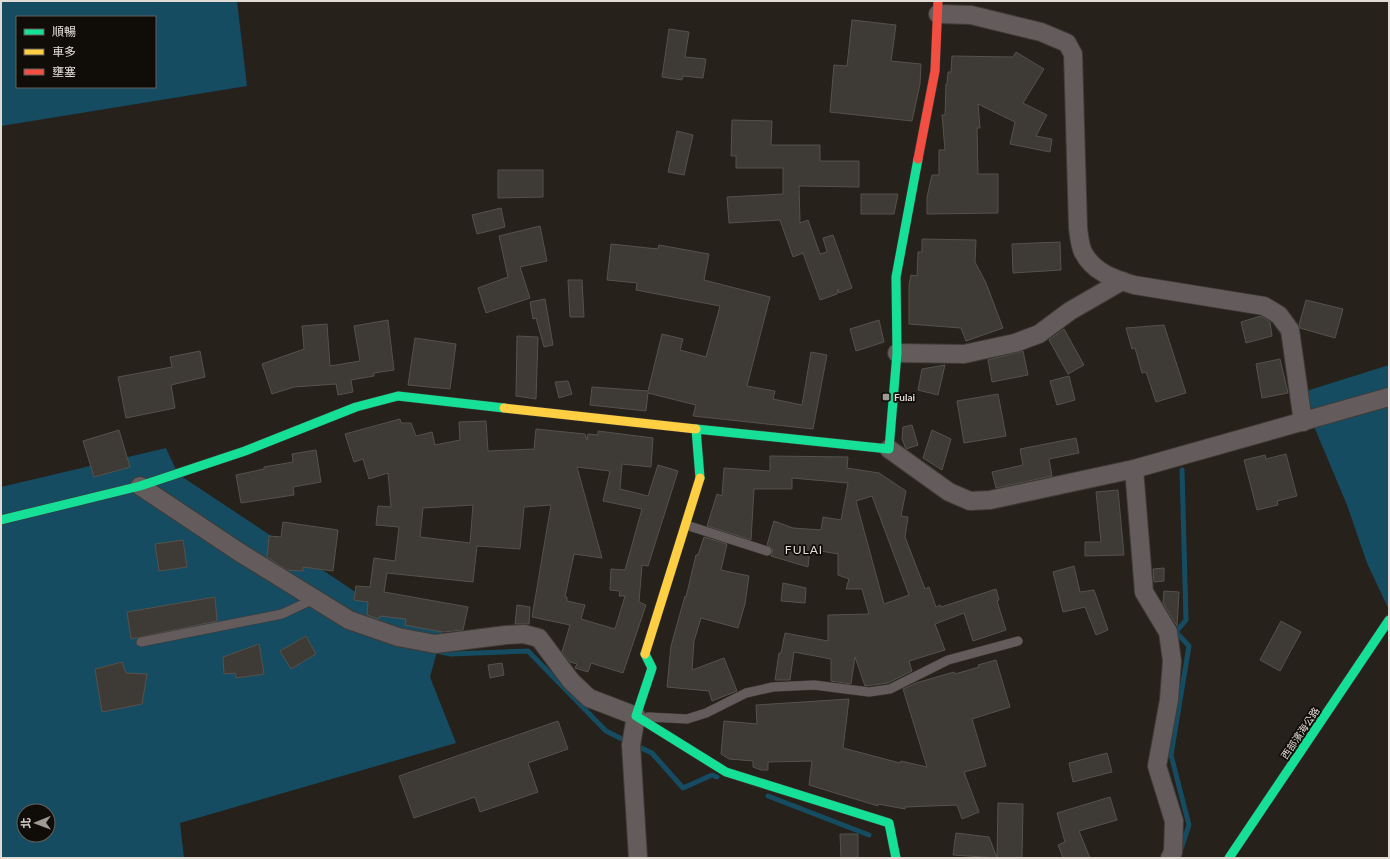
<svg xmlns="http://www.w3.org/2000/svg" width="1390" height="859" font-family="Lato,'Noto Sans TC',sans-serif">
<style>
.water{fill:#154c62;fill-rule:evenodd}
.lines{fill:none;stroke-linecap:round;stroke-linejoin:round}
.stream{stroke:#154c62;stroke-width:5}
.building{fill:#3e3a35;stroke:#55514b;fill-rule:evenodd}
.lane-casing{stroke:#3f3b36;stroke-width:10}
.street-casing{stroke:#3f3b36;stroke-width:20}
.fast-casing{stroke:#3f3b36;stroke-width:10}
.slow-casing{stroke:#3f3b36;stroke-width:10}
.jam-casing{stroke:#3f3b36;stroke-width:10}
.lane{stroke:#645c5c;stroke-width:9}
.street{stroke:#645c5c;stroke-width:18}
.fast{stroke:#16e098;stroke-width:9}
.slow{stroke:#ffcf43;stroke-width:9}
.jam{stroke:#f24e42;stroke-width:9}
.poi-dot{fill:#a09a93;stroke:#100c08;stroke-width:1.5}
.labels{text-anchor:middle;stroke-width:3.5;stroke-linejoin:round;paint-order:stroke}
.poi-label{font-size:10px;font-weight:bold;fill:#e1dbd4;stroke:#100c08;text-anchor:start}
.street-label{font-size:10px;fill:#e1dbd4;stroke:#100c08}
.quarter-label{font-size:12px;letter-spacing:1px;fill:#e1dbd4;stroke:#100c08}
</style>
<rect width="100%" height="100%" fill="#26211b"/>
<g class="water">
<path d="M1,1h236l10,85 -246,40zM17,17h138v70h-138z"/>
<polygon points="1389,365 1389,610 1367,563 1347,505 1300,393"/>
<path d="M166,448l12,26 185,123 83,22 -16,58 26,66 -276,80 4,35h-183v-371zM24,811h24v24h-24z"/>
</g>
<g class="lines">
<g class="stream">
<polyline points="436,651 451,654 528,651 606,731 628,742"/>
<polyline points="635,745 652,753 683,788 712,775 717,777"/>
<polyline points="768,796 869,835"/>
<polyline points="1180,852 1189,825 1171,755 1189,646 1176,632 1186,620 1182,470"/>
</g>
</g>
<g class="building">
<polygon points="852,20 896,25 891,61 921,64 920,84 912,121 830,112 834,65 847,66"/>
<polygon points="669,29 689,32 685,57 706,59 703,78 683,76 682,80 662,77"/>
<polygon points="1016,52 1044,69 1023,103 1047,115 1036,136 1052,139 1050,152 1010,144 1015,122 978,104 980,128 977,128 978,174 998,174 998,213 927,214 927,197 932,175 939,175 939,150 945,150 942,115 945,115 946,84 947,84 948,72 951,72 952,56 1013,57"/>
<polygon points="732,120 772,121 771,145 820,145 820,161 859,161 859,187 799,186 800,223 808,220 820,254 827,252 823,238 833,235 852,288 839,293 838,289 837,294 820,300 803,253 793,257 780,220 729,223 727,197 783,194 783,168 736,168 736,156 731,156"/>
<polygon points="677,131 693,135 684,175 668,172"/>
<polygon points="498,170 543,170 543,197 498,198"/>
<polygon points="861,194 898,194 894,214 861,214"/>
<polygon points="501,208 505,227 477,234 472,215"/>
<polygon points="540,226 547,261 520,267 530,298 486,313 478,288 508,277 499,236"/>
<polygon points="922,239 976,240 975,262 986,283 1003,328 966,341 961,328 909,324 909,285 911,275 917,276 918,252 922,252"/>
<polygon points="1060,242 1061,270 1013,273 1012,244"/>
<polygon points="611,244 658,249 659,245 709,254 704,280 770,297 747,386 775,391 773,399 802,405 811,352 827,355 813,429 693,416 696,405 648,393 646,411 590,405 592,387 648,391 662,334 683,339 680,350 706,357 720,306 636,290 637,283 607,280"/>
<polygon points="568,280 582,280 584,317 570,317"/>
<polygon points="545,299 553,345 544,347 536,318 533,319 530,302"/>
<polygon points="1306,300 1343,309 1335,338 1300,328 1299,325"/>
<polygon points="1261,316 1270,322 1272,336 1246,343 1241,322"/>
<polygon points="388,320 394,370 374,373 374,376 351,380 353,392 338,395 336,384 294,387 272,394 262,364 304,349 302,326 327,324 330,366 360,361 354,326"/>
<polygon points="879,320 884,342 856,351 850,329"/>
<polygon points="1164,325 1186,393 1156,402 1146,372 1142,373 1135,348 1132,349 1126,328"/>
<polygon points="1064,329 1084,365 1068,374 1049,340"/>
<polygon points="517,336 538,337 536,399 516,396"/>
<polygon points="415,338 456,344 450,389 408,385"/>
<polygon points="200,351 205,377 171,385 175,408 126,418 118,377 172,367 170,357"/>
<polygon points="1023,351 1028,375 992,382 988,360"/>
<polygon points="1280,359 1288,393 1262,398 1256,364"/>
<polygon points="945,365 938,395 918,390 922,369"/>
<polygon points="1069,376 1075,400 1057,405 1050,381"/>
<polygon points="568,381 572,394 559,398 555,382"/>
<polygon points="998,394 1006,436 964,443 957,401"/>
<path d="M400,419l1,4h10l5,13 16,-4 3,13 25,-5 -1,-18 27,-1 2,30 46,-2 2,-20 49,5 2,6 1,-6 10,1v-4l55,7 -2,29 -29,-3 -2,25 28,7 10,-31 20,6 -30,95 -6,-1 -3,37 7,3 -23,68 -32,-10 -3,9 -13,-4 2,-4 -7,-2 -8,-10 8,-27 -38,-8 19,-112 -27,2 -4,42 -43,-3 -4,36 -86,-9 -3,19 84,15 -5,23 -20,2 -38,-7 1,-6 -26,-3 -1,3 -12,-4 1,-13 -14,-2 2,-14 14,1 4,-29 21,3 4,-34 -23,-2 2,-19 13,1 -3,-34 -19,6 -6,-20 -9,3 -9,-28zM577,467l33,4 -7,30 39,8 -17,61 -14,-1 -1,21 10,1 -1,5h6l-10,33 -34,-10 4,-14 -18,-4v-4h-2l9,-43 28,4zM473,505l-3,38 -50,-6 3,-29z"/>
<polygon points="912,425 918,445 906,449 902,439 903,427"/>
<polygon points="119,430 130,467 94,477 83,441"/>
<polygon points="932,430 951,439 942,470 923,458"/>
<polygon points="1076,438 1079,453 1049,459 1052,476 996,488 992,472 1023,465 1020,449"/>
<polygon points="316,450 321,482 293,487 294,495 241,503 236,475 264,469 264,467 293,462 292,454"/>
<polygon points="1286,454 1297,496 1277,501 1278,505 1257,510 1244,460 1265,455 1266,459"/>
<path d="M770,456l78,1 -1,11 32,5 27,18 -5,25 7,1 -3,20 20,52 4,-2 7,20 4,-2 1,2 55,-18 3,11 -2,1 9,29 -33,11 -9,-28 -29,11 10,26 -36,11 3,10 -24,12 -23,3 -10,-29 -4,27 -20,-3v-22l-37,-7 -4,28h-15l4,-27h2l4,-20 43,8v-26l41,-1 -7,-25h-16l3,-10 -11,-4v-21l-28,-5 -2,18 -37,-11 2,-7 -6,-4 7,-24 19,7 28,2 2,-13 18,3 7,-37 -56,-5v11h-38l-3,51 -44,-14 10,-32 5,2 2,-28 46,3zM872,496l37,99 -25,9 -28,-103z"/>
<polygon points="1118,490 1124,555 1085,556 1085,542 1101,542 1096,492"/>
<polygon points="283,522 338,530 333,571 303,567 303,571 287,570 267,557 269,536 281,537"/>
<polygon points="704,537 727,544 721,570 749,576 745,604 738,628 701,618 694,641 692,670 724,658 737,691 712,701 709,691 667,687 671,646 685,596 686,597 696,555 698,555"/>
<polygon points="183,540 187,567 159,571 155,544"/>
<polygon points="1074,566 1080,592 1094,590 1108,630 1096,635 1085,607 1063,612 1053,572"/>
<polygon points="1164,568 1164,581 1154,582 1153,569"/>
<polygon points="783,583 806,588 805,603 781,601"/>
<polygon points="1164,591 1179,592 1177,626 1163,603"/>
<polygon points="215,597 217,621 131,639 127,612"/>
<polygon points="517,605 530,607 529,624 515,624"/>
<polygon points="1281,621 1301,632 1280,671 1260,660"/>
<polygon points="306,636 316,654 291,669 280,651"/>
<polygon points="259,644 264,674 236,678 235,673 224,674 223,657"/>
<polygon points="996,660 1010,707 972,719 986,766 964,772 979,812 962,819 957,805 905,807 905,809 878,804 878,806 809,785 812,761 768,762 768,770 761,770 753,767 753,761 729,759 721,754 724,721 757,724 756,705 849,699 843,748 900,763 901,761 927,767 903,689 916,683 954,672 955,674 979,667 978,665"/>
<polygon points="122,662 126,673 147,674 142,704 102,712 95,669"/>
<polygon points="502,663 504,675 490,678 488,665"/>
<polygon points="558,721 568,749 528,763 538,792 480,812 475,797 414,818 399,776"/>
<polygon points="1107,753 1112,772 1073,782 1069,763"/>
<polygon points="1110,797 1117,820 1079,831 1090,858 1063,858 1058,845 1065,842 1057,813"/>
<polygon points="998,803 1023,804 1022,858 997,858"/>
<polygon points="956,833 989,837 997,858 953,855"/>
<polygon points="840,834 858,834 858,858 841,858"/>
</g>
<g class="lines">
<g class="lane-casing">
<g id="lane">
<polyline points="686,525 767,551"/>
<polyline points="141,642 282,614 314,599"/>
<polyline points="648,717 687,719 706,713 746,693 773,687 814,685 869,692 890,689 948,660 1018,641"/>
</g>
</g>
<g class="street-casing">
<g id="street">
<path d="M938,14l33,1 70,17 26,11 6,11 5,174c1,8 2,18 5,24 10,20 31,27 51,33l130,21 15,9 11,15 13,92"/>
<polyline points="897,353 964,354 1015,343 1039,334 1070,311 1122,281"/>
<polyline points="889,449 949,492 970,501 990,500 1134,469 1389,397"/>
<polyline points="1134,469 1144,592 1168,632 1172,661 1169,700 1157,766 1174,821 1173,852 1170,858"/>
<polyline points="140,486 239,552 349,620 398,637 435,644 506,635 524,634 539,638 571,681 589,698 636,716 631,745 638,858"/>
</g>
</g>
<g class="fast-casing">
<g id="fast">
<polyline points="700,478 696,429 889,449 897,353 896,277 918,159"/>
<polyline points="1,520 140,486 245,451 356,407 398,396 504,408"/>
<polyline points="645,654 652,668 636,716 726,772 889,823 896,858"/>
<polyline points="1229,858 1389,620"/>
</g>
</g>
<g class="slow-casing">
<g id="slow">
<polyline points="504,408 696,429"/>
<polyline points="645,654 700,478"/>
</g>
</g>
<g class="jam-casing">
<polyline id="jam" points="918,159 935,71 938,1"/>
</g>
<use href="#lane" class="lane"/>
<use href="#street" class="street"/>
<use href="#fast" class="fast"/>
<use href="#slow" class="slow"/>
<use href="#jam" class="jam"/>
</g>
<rect class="poi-dot" x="882" y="393" width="8" height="8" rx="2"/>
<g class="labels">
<g class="poi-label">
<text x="894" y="401">Fulai</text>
</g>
<g class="street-label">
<text transform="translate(1300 733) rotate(-56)" y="4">西部濱海公路</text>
</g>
<g class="quarter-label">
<text x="804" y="554">FULAI</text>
</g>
</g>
<rect width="1390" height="859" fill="none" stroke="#e1dbd4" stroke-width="4"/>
<rect x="16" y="16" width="140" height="72" fill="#100c08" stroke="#645f5a"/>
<rect x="24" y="29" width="20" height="6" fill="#16e098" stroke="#645f5a"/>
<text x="52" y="36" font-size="12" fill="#e1dbd4">順暢</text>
<rect x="24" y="49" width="20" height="6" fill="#ffcf43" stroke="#645f5a"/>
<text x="52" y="56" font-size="12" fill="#e1dbd4">車多</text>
<rect x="24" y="69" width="20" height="6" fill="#f24e42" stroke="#645f5a"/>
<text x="52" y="76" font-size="12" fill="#e1dbd4">壅塞</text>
<g transform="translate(36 823) rotate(269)"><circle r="19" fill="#100c08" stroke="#645f5a"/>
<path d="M0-3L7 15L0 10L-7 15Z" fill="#a09a93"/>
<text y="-6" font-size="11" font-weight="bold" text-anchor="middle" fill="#e1dbd4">北</text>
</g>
</svg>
